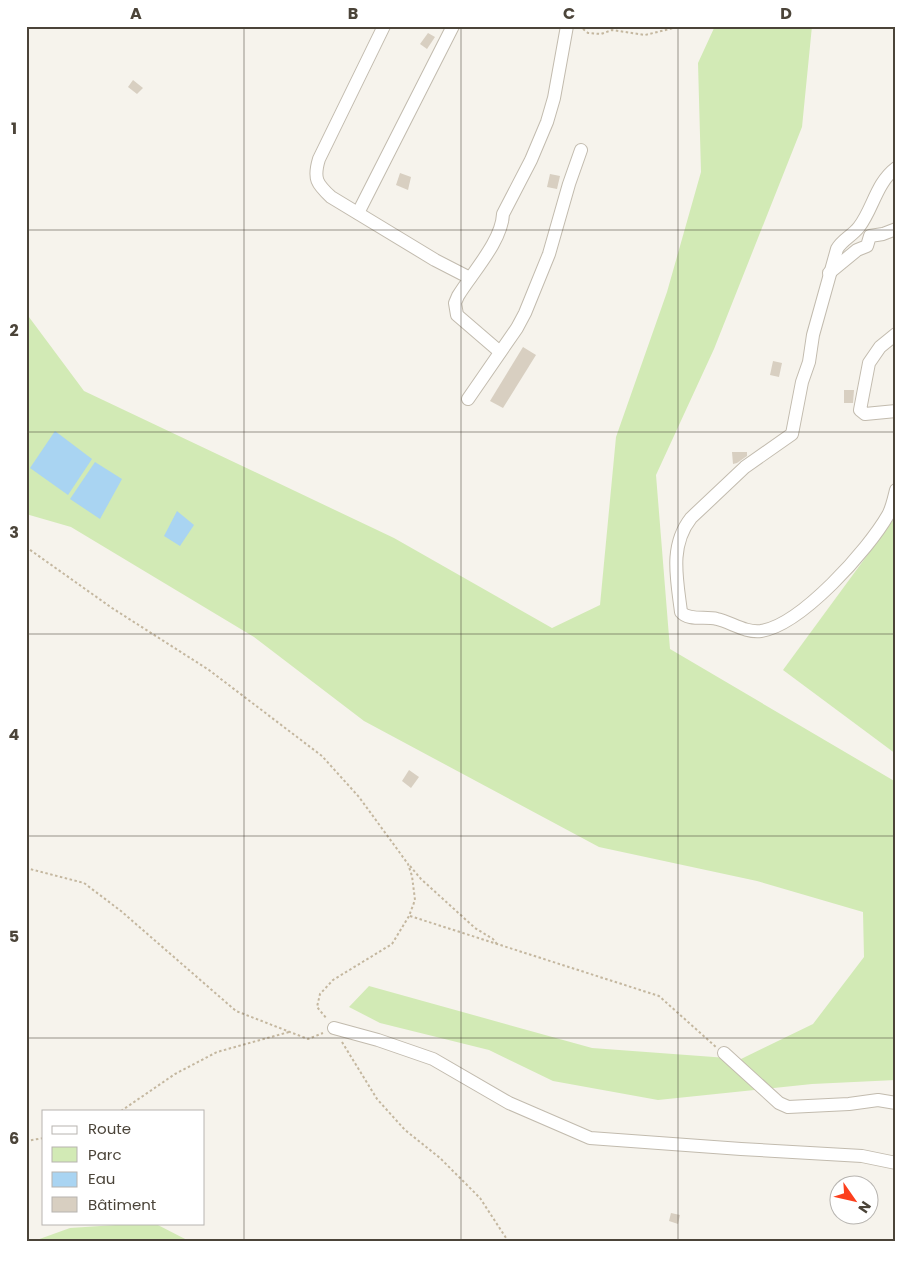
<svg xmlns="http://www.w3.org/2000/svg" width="922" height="1267" font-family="Poppins,sans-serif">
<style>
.green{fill:#d2eab5}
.water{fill:#a9d4f2}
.building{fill:#d8cfc1}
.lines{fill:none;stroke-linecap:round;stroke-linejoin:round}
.minor-casing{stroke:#c2bbae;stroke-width:14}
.path{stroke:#c4b79f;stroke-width:2;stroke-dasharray:2.5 2.5;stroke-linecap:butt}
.minor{stroke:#fff;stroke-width:12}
.grid{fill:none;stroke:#4b4439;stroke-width:1;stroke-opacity:0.55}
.neatline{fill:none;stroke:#4b4439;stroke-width:2}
.grid-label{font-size:16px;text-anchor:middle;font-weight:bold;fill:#4b4439}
</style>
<rect width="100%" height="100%" fill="#f6f3ec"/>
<g class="green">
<polygon points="715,26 812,26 802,127 714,349 656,475 670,649 896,782 896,1080 812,1084 658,1100 553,1081 489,1050 380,1023 349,1007 369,986 592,1048 741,1059 813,1024 864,957 863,912 757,881 599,847 364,721 254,637 71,527 26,514 26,313 84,391 394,538 552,628 600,605 616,437 667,292 701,172 698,63"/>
<polygon points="896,516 896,754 783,670"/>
<polygon points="146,1223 154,1223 189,1241 34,1241 70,1228"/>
</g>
<g class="water">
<polygon points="55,431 92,459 68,495 30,468"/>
<polygon points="95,462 122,479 100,519 70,499"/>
<polygon points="177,511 194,525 180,546 164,536"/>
</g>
<g class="building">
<polygon points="428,33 435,37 427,49 420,44"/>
<polygon points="133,80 143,88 137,94 128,87"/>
<polygon points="400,173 411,177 408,190 396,185"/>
<polygon points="550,174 560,176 557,189 547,187"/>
<polygon points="523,347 536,355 503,408 490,401"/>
<polygon points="773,361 782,363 779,377 770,375"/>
<polygon points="844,390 854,390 853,403 844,403"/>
<polygon points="732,452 747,452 747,456 737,463 733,464"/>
<polygon points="409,770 419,777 411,788 402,781"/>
<polygon points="671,1213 680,1215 678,1224 669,1221"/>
</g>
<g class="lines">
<g class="minor-casing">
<g id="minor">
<path d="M384,26l-65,133c-6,20 -2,25 12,38l104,63 35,18"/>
<path d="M896,168c-20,15 -23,41 -37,59 -7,9 -17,13 -22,22l-24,86 -4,27 -7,20 -10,52 -47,33 -54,51c-22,28 -14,61 -10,94 7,9 25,4 36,7 14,3 28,14 44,12 40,-6 107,-81 127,-116 4,-7 6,-17 8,-25"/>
<polyline points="358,213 453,26"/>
<polyline points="829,273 857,250 867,246 870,236 883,234 896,229"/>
<polyline points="896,334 880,347 869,363 860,410 865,414 896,411"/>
<path d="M500,352l-43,-37 -2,-12 3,-7c14,-23 44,-55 45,-82l28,-54 16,-38 7,-24 13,-72"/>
<polyline points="468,399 517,328 525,313 549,254 569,184 581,150"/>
<polyline points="334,1028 378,1040 433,1059 509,1103 590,1138 741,1149 862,1156 896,1163"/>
<polyline points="724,1053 779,1103 788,1107 849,1104 878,1100 896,1103"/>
</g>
</g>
<g class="path">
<polyline points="583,29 588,33 601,34 612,30 645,35 682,26"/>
<polyline points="26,547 112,608 209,670 322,756 359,797 408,864 412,876 415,900 409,916 392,944 333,980 320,994 317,1007 327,1019"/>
<polyline points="410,866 421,879 475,928 493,939 497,944"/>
<polyline points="26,868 84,883 121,911 236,1011 308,1039 323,1033"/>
<polyline points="410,916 659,996 716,1047"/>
<polyline points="342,1042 377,1099 405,1130 440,1158 480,1198 508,1241"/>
<polyline points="121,1111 175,1074 217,1052 289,1032"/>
<polyline points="26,1141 44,1138"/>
</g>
<use href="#minor" class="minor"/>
</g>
<path class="grid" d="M244,26v1215M461,26v1215M678,26v1215M26,230h870M26,432h870M26,634h870M26,836h870M26,1038h870"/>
<rect width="922" height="1267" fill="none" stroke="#ffffff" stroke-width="55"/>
<rect x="42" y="1110" width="162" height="115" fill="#ffffff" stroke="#b7b4b0"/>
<rect x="52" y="1126" width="25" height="8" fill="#ffffff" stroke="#b7b4b0"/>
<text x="88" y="1134" font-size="15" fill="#4b4439">Route</text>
<rect x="52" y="1147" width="25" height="15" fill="#d2eab5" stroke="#b7b4b0"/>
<text x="88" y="1160" font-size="15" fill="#4b4439">Parc</text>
<rect x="52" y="1172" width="25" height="15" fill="#a9d4f2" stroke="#b7b4b0"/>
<text x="88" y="1184" font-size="15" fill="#4b4439">Eau</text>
<rect x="52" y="1197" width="25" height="15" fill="#d8cfc1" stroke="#b7b4b0"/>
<text x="88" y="1210" font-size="15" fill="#4b4439">Bâtiment</text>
<g transform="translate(854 1200) rotate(124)"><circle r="24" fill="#ffffff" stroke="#b7b4b0"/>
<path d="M0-4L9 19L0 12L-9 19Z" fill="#fc3f1d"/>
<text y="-8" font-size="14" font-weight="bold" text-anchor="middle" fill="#4b4439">N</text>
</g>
<rect x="28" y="28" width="866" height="1212" class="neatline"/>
<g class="grid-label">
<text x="136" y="19">A</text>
<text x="353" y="19">B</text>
<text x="569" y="19">C</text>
<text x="786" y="19">D</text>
<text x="14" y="134">1</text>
<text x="14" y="336">2</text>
<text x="14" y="538">3</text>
<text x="14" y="740">4</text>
<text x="14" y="942">5</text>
<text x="14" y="1144">6</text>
</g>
</svg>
